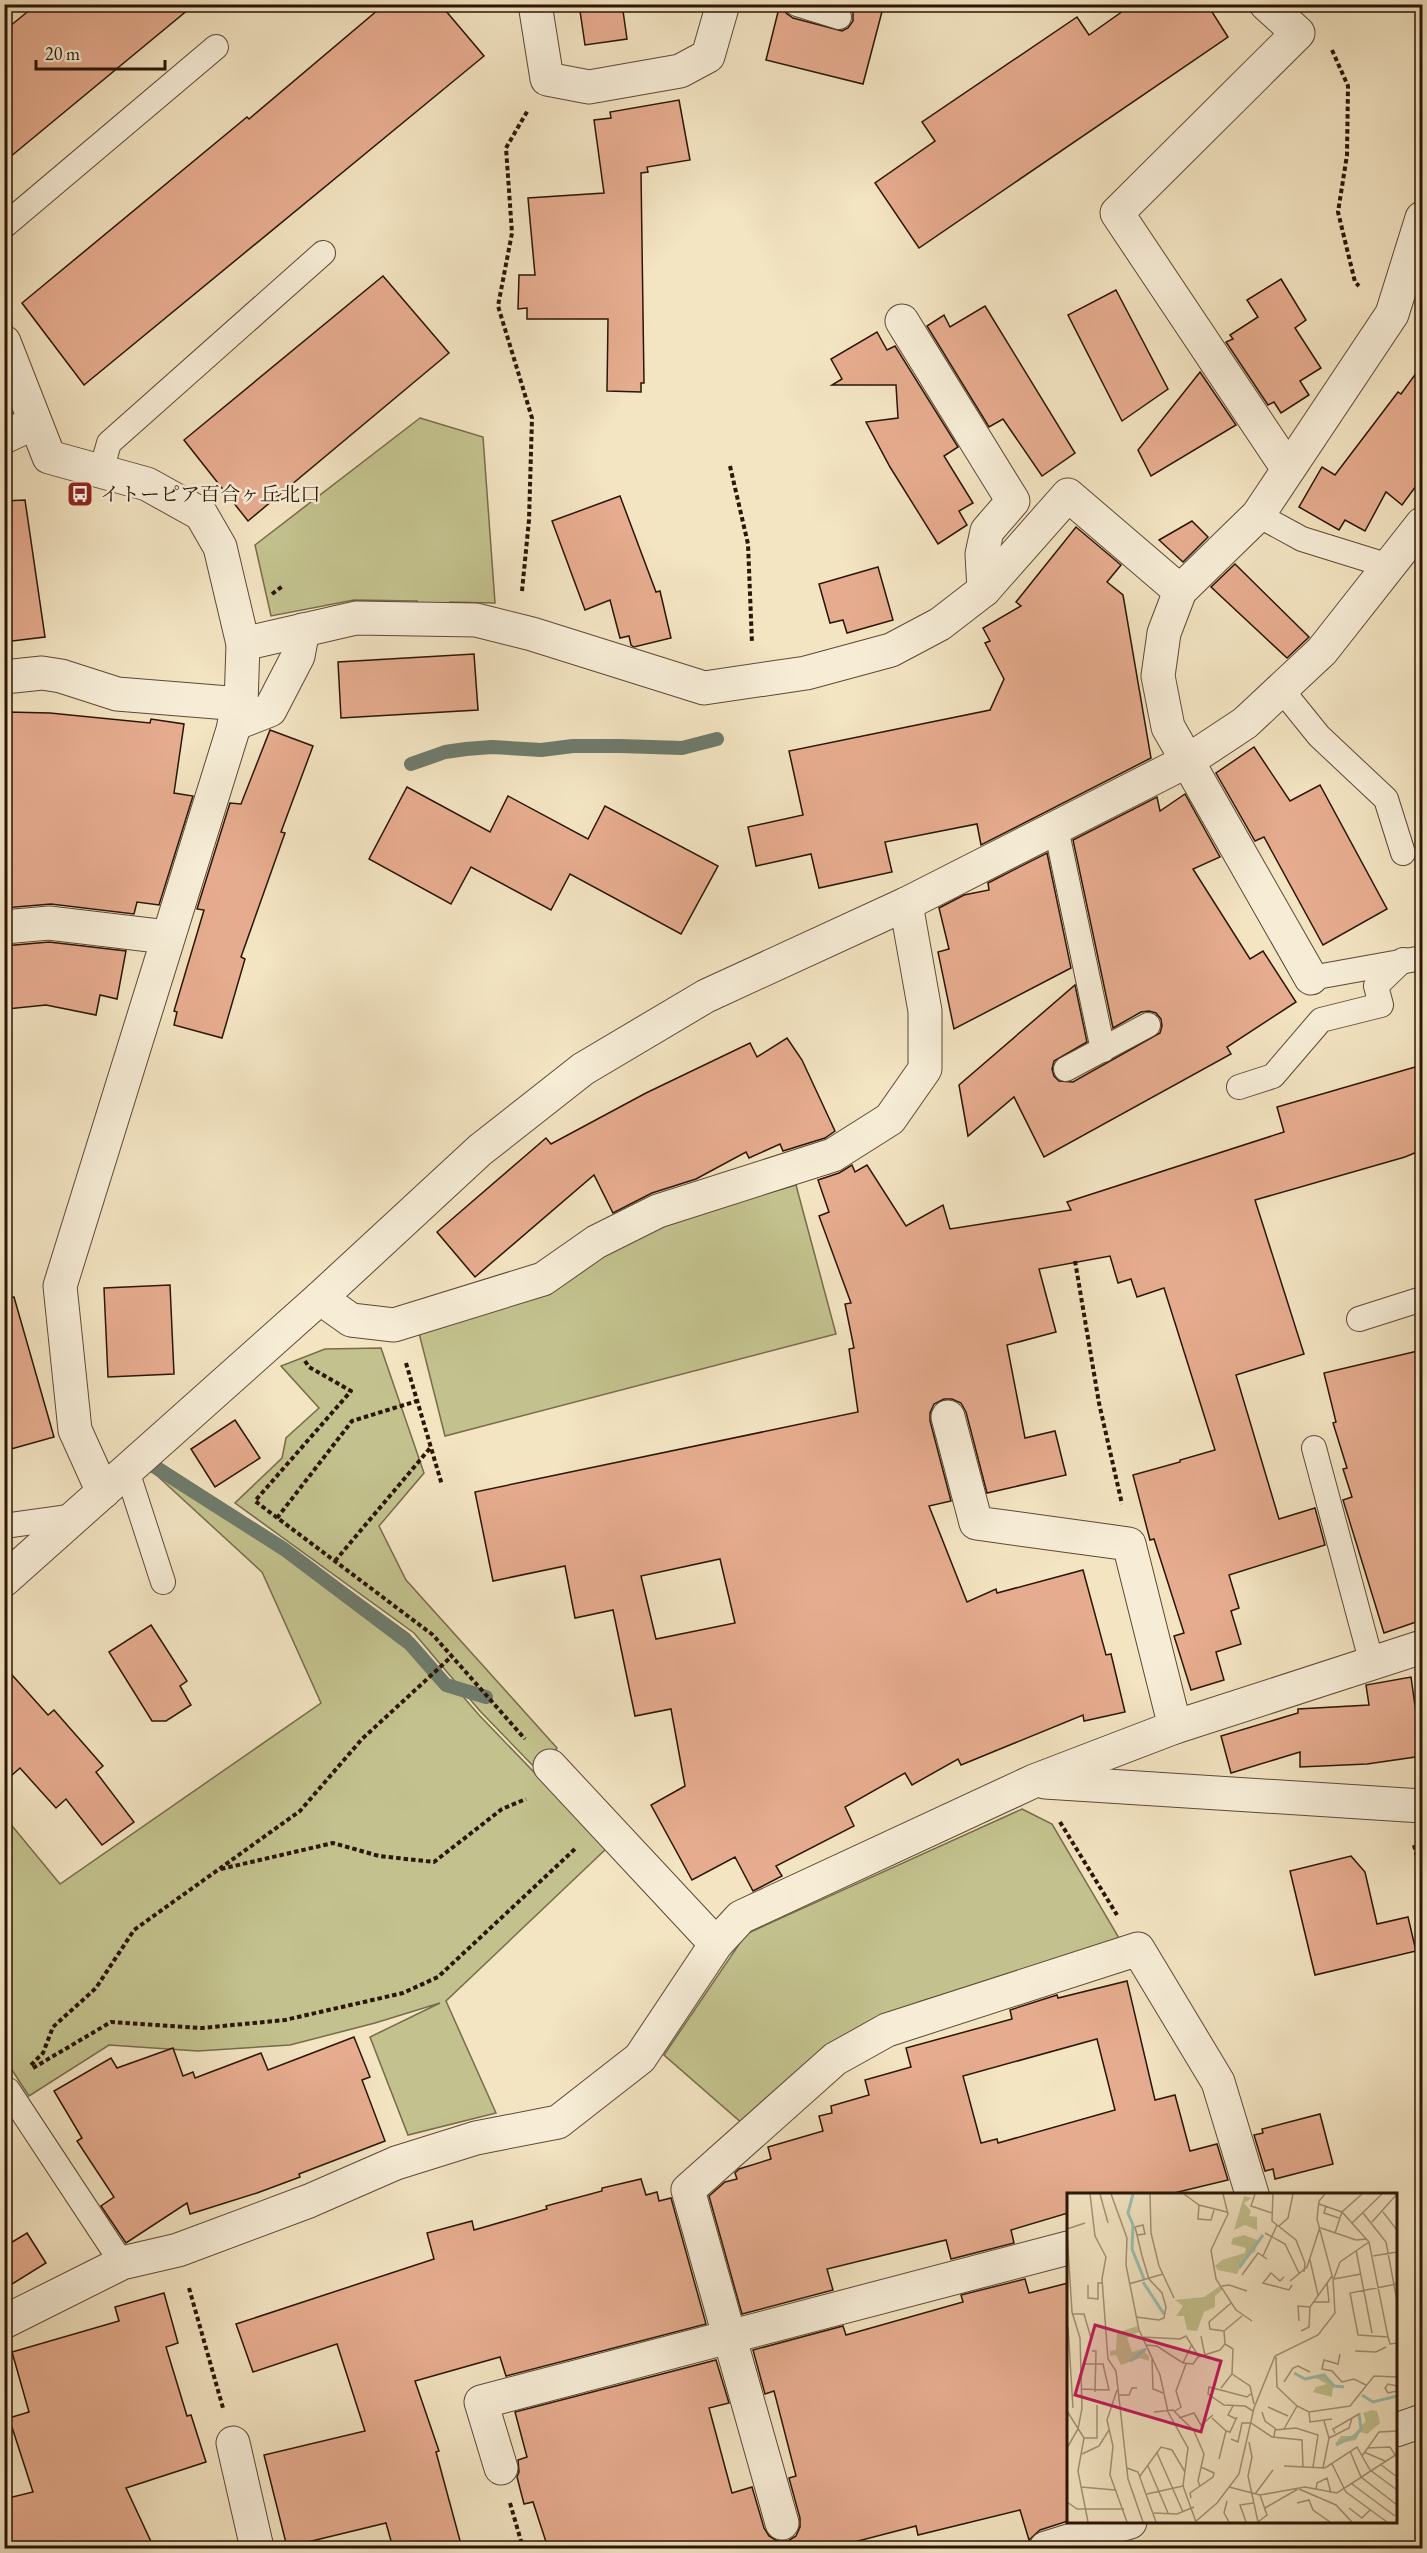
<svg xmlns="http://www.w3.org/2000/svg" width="1427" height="2553" font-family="'EB Garamond','Noto Serif JP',serif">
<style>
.green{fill:#c3c28e;stroke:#776c49;stroke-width:1.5}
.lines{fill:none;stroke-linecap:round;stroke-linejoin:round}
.stream{stroke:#6e7b6c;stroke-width:14}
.building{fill:#e6ac8f;stroke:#2b1504;stroke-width:1.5;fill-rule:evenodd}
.service-casing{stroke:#5d4934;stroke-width:26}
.minor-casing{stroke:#5d4934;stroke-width:35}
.path{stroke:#2b1504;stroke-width:4;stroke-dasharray:4.5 3;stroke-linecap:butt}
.service{stroke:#f7edd7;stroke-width:24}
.minor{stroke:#f7edd7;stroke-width:33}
.labels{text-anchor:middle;stroke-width:5;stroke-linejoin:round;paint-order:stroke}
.poi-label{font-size:20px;fill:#2b1504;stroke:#f7edd7;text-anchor:start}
.inset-river{fill:none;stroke:#9bbfb1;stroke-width:3}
.inset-road{fill:none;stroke:#a39176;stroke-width:1.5}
.view{fill:#c2185b;fill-opacity:0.15;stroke:#c2185b;stroke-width:3}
.inset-edge{fill:none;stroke:#2b1504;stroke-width:3}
</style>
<rect width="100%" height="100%" fill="#f3e4c2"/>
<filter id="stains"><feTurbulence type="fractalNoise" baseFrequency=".00333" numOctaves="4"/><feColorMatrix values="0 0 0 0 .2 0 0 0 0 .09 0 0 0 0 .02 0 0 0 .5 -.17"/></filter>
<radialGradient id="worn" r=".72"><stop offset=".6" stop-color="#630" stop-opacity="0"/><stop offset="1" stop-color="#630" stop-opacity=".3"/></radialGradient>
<g class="green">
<polygon points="420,418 483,437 495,603 450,602 449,610 416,610 417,601 354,600 271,616 255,545"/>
<polygon points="796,1185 836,1334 445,1436 419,1333 672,1221"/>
<polygon points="381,1348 424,1473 379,1526 406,1580 557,1748 538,1771 480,1711 414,1633 235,1503 282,1458 286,1438 319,1408 281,1366 325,1349"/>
<polygon points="160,1463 284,1543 409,1634 479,1715 607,1848 446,2001 496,2113 408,2135 370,2037 440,2003 375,2023 290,2045 198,2051 109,2045 29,2096 12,2070 5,2075 4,1816 60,1884 321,1703 262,1572 152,1471"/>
<polygon points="1022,1809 1052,1824 1119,1938 1057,1961 922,2001 882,2016 743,2124 664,2055 746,1934"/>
</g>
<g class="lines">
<g class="stream">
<polyline points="411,764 445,752 466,749 492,747 541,750 573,746 620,746 682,748 717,739"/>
<polyline points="141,1458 284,1549 410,1644 446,1685 486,1697"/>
</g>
</g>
<g class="building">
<polygon points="37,4 195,4 4,162 4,31"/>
<polygon points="385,4 440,4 484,56 84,385 22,303 247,117 249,119"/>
<polygon points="579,4 622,4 627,39 585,45"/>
<polygon points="780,4 783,4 786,13 793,18 842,31 848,28 853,21 853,13 845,4 884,4 863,84 766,60"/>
<polygon points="1133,4 1207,4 1228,37 919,248 875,183 935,141 922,122 1077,17 1089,35"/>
<polygon points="679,100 690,160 647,167 648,172 641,173 644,383 641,383 641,392 607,391 608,319 527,319 527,308 518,309 519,275 535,275 528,198 604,193 594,120 611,118 610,112"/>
<polygon points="383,276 449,353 248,521 184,440"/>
<polygon points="1281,279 1306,320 1295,328 1321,368 1300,381 1309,395 1281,413 1274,402 1268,405 1226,342 1233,339 1230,335 1258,317 1247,300"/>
<polygon points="1116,290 1168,389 1122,421 1068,315"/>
<polygon points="985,306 1075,453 1042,476 1003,419 989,427 927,326 944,315 950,327"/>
<polygon points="877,332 887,350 895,346 958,447 944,456 973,503 959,511 967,525 938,544 890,467 866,422 898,418 896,385 832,385 842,379 831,359"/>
<polygon points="1422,365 1422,478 1402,505 1386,492 1365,531 1345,520 1339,530 1299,507 1322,467 1335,475 1398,392 1401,394"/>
<polygon points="1200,372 1236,425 1151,476 1138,450"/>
<polygon points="620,496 656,592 660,591 671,638 634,647 631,645 629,636 620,638 610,600 585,610 552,521"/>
<polygon points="25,500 45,637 4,642 4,501"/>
<polygon points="1192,521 1208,537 1183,562 1159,540"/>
<polygon points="1076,527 1121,565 1107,582 1123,595 1151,758 981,845 977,824 885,842 892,872 819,888 811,854 756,866 748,827 803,815 789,751 990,710 1004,679 985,643 990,641 983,628 1021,606 1016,602"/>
<polygon points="1235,564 1309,637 1287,658 1211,587"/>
<polygon points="878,567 893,620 847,633 843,620 830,623 819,584"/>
<polygon points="474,654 478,710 341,718 338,662"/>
<polygon points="7,712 50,713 150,723 151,719 184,724 174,793 193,796 159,905 137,902 134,914 51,904 4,908 4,749"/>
<polygon points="270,730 313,746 281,832 285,833 241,957 245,959 222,1038 174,1025 177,1012 174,1011 204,910 197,909 230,803 241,804"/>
<polygon points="1254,747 1290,801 1320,785 1387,909 1323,945 1264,837 1255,841 1216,773"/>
<polygon points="407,787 490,832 508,796 588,839 605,806 718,866 681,934 570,874 551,910 471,867 451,904 369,859"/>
<polygon points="1185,794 1220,857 1193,869 1250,959 1263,951 1296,1002 1227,1047 1231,1054 1044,1157 1014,1097 968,1136 959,1085 1075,985 1087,1042 1054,1061 1052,1069 1054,1076 1059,1081 1073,1082 1160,1033 1162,1026 1161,1019 1156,1013 1149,1011 1141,1012 1113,1028 1073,840 1157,797 1160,811"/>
<polygon points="1047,853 1071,968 954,1029 938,952 949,949 939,908 964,895 989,890 988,883"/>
<polygon points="49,942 126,951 117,999 100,995 96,1015 46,1005 7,1009 4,946"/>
<polygon points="787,1038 802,1060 835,1131 825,1138 783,1151 780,1144 749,1158 746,1152 696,1179 652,1193 613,1213 594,1175 475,1277 437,1232 546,1138 551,1144 646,1093 750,1043 757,1057"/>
<path d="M1422,1065v85l-17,7 -150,43 49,154 -68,21 43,144 36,-11 10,37 -96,30 10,33 -8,3 10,33 -25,8 8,28 -33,10 -17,-54 10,-3 -30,-94 -4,1 -17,-65 47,-13v-2l35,-10 -51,-162 -27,9 -6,-18 -13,4 -8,-27 -71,13 17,63 -49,13 18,93 30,-7 11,44 -79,18 -21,-81 -5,-9 -9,-4h-8l-10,5 -4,9v8l21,80 -22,5 38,96 29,-13 1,4 86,-23 23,85 5,-1 14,58 -41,9 -1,-6 -122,50 -3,-6 -46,26 -7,-12 -60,34 9,19 -78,40 6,10 -29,15 -18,-34 -43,23 -41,-75 34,-19 -14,-77 -36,7 -22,-106 -38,8 -10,-52 -72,15 -18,-89 383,-80 -9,-63 5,-1 -9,-44 6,-1 -32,-87 10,-4 -11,-32 21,-7 13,-8 3,7 12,-7 39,61 37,-21 7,24 121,-19 -4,-8 217,-70 -7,-25zM720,1559l15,64 -79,16 -15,-63z"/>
<polygon points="170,1285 174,1374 108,1377 104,1288"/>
<polygon points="14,1297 54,1437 4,1451 4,1298"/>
<polygon points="1422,1350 1422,1620 1384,1633 1343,1500 1352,1497 1343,1469 1347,1468 1333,1423 1336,1422 1324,1373"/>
<polygon points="235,1420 260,1458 215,1487 191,1449"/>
<polygon points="151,1625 187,1681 180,1686 191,1705 166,1721 152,1721 109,1652"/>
<polygon points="4,1666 48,1715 54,1710 103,1766 96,1772 134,1822 102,1845 66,1799 56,1808 20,1768 4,1782"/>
<polygon points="1411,1677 1422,1756 1367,1764 1300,1767 1300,1752 1231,1773 1221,1736 1298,1713 1298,1709 1369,1705 1366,1685"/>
<polygon points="1351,1856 1365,1872 1377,1924 1408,1917 1416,1951 1315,1975 1290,1871"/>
<path d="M1127,1981l28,119 20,-5 15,56 27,-7 11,36 -58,14h-102v19l-57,17 3,13 -63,16 -5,-19 -119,29 6,21 -91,24 -33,-118 16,-14 12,-3 -2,-6 4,-4 32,-10 -3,-12 55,-16 -4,-15 13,-3 -1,-7 38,-11 -4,-15 46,-13 -5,-19 106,-29 -2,-9 47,-15 1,3zM1097,2039l18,71 -117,33 -1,-4 -16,4 -18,-67z"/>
<polygon points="354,2037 370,2077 362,2080 385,2141 299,2174 300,2177 257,2193 190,2214 187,2203 126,2243 101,2206 114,2197 77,2141 82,2138 54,2091 111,2058 117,2068 173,2048 183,2076 193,2072 195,2078 261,2053 268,2070"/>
<polygon points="1320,2114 1333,2164 1275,2179 1273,2169 1265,2171 1254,2135 1263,2133 1262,2129"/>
<polygon points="641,2179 646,2195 657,2192 659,2201 671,2198 706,2324 506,2376 500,2357 415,2381 439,2451 436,2452 462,2548 393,2548 386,2523 287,2547 264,2455 365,2431 337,2344 253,2372 236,2324 434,2259 427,2233 472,2221 474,2230 547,2209 546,2206 602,2191 602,2188"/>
<polygon points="27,2233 46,2263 4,2289 4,2247"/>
<polygon points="1025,2279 1029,2293 1068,2283 1068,2521 1040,2530 1029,2540 1020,2510 918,2535 916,2526 831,2548 548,2548 533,2502 524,2504 517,2477 519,2472 518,2460 527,2457 515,2412 716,2360 729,2403 709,2408 732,2493 752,2487 764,2528 769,2536 777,2541 788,2541 796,2536 800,2527 800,2518 789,2478 796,2476 774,2391 765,2394 753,2350 843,2326 846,2335 963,2302 961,2295"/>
<polygon points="164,2293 178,2343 166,2347 187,2416 191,2415 206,2462 126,2488 154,2548 4,2548 4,2499 33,2492 9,2418 29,2412 12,2352 119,2321 115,2307"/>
</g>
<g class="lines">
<g class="service-casing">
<g id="service">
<polyline points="797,4 839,17"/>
<polyline points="4,226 216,47"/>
<polyline points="101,471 109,443 323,253"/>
<polyline points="1258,515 1302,539 1389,566"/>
<polyline points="1281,689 1319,736 1386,799 1403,853"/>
<polyline points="1056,828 1103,1050"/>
<polyline points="1311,978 1422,958"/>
<polyline points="1066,1069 1148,1025"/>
<polyline points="1239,1087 1273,1076 1321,1020 1381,1005 1376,986 1403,960"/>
<polyline points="1359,1319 1422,1299"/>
<polyline points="1314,1448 1372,1664"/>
<polyline points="127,1471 163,1582"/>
<polyline points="4,1526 76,1516"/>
<polyline points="4,2091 8,2090 122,2263"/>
</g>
</g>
<g class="minor-casing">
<g id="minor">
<polyline points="535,4 547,79 589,87 680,71 708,56 723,4"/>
<polyline points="1266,4 1298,33 1117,213 1288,469"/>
<polyline points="902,321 1013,501 987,531 982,554 984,590"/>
<polyline points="4,342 49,457 147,484 201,514 220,547 243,644 241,704 60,1286 75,1430 103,1492"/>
<polyline points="4,437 34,423"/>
<polyline points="243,644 356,618 476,620 532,634 704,688 806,673 891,650 940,624 984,590 1068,495 1180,591"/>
<polyline points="4,677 42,673 61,676 117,694 241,704"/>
<polyline points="234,724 270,710 298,656 303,630"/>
<polyline points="4,927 49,923 167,937"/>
<polyline points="1311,978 1168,727 1158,676 1164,633 1180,591 1258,515 1392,314 1422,218"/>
<polyline points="320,1298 351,1320 394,1325 543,1279 596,1242 658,1211 833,1155 890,1119 925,1069 925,1011 906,904"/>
<polyline points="948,1417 976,1523 1129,1544 1175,1727"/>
<polyline points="4,1580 320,1298 480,1150 583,1069 706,996 906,904 1189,760 1245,723 1322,651 1422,524"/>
<polyline points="550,1766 716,1944"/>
<polyline points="1045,1782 1422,1806"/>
<polyline points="4,2322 122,2263 178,2250 309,2201 396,2163 476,2138 558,2122 640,2058 716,1944 741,1917 1034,1781 1175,1727 1422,1647"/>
<polyline points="1396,2430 1422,2421"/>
<polyline points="233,2443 257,2548"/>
<polyline points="501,2468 481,2402 1068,2248"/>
<polyline points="782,2523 688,2190 835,2059 887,2030 1138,1949 1218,2082 1252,2194"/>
<polyline points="1046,2548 1130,2522"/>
</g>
</g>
<g class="path">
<polyline points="1332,50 1348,86 1347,155 1338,212 1355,282 1359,286"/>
<polyline points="730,466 748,544 752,643"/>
<polyline points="522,591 529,520 532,418 498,306 512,233 506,148 528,110"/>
<polyline points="272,594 284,585"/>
<polyline points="1075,1261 1099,1403 1122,1504"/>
<polyline points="305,1361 309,1367 351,1391 255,1501 433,1635 525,1739"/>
<polyline points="406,1363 442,1485"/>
<polyline points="277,1518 352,1421 417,1401"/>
<polyline points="335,1561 431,1447"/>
<polyline points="1060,1822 1117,1915"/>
<polyline points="1414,1845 1422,1877"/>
<polyline points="221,1869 333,1843 379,1856 434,1862 502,1809 526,1799"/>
<polyline points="31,2065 43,2053 53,2027 96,1988 134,1930 300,1811 362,1739 451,1657"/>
<polyline points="33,2068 111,2022 202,2028 285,2020 403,1993 438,1977 576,1848"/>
<polyline points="189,2288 223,2408"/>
<polyline points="510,2503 523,2548"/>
</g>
<use href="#service" class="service"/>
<use href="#minor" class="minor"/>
</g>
<defs>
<g id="bus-square" transform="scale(1.35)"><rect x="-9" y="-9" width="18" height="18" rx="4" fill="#8f2418" stroke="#f7edd7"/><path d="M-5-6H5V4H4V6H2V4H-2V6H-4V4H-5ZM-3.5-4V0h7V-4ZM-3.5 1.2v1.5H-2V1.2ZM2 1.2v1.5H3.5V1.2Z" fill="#fff"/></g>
</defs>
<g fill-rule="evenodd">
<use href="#bus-square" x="80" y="494"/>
</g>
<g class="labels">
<g class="poi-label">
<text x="100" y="501">イトーピア百合ヶ丘北口</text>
</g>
</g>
<g transform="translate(1067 2193)">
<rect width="330" height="330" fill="#f3e4c2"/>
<path d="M177,3l8,2 -8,5 7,8 -2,5 8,1v13l-12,-5 -11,5zM177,42l13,5 -2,12 -10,5 -8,17 -19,-4 -3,-4 7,-6 23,-7 1,-5 -15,-4 2,-6zM153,93l3,3 -8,7v11l-11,5 -7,19 -10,-1 -3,-14h-8l7,-10 -8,-6 29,-3zM70,133l2,6 -12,6 5,14 14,-4 -3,3 6,5v5l-9,-3 -19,7 -5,-10 -6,1v-5l6,-1 1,-17zM255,182l11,11 -1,11 -19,-5 3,-5 11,-3 -11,-6zM305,217l5,1 3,12 -13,11 -7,-2 -4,8 -21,4 6,-8h11l14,-15 -3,-8z" fill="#c3c28e"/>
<path class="inset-river" d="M66,1l-5,19 5,12 -1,24 12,30M172,75l24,-33M76,89l21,32M63,168l16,-12M227,180l11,6 19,-4 10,11 10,1M295,202l11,7 24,-6M269,252l20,-10 5,-6 -2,-16"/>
<path class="inset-road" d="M23,1l5,42 11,21 -4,22 6,80 8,12 12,108 15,43M33,1l8,29M44,1l16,44 -1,27 13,65 21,45 8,37 20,36 -5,38 13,36M83,1l1,39 8,33 15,32M117,1l15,11 28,7M156,1l5,20 -17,36 5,29 20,31 16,11M188,1l-4,12 21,7M206,1l-1,27 24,19 9,23 -1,9M252,11l23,8 27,30 19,95 2,7 7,-1M132,12l-1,14 13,1 3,-10M259,13l-2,7 15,5M316,19l14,18M296,20l23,29 11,59M305,29l25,-28M285,30l30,-29M212,33l9,-8 5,-24M254,35l35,12 11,-1M0,36l18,-6M0,40l5,79 8,26 2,70 -4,21 -11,19M198,40l20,11 14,29M268,40l7,-21 20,-18M289,57l16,83M196,63l14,-31M306,63l24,-4M243,67l8,35M175,82l16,-22 9,6M217,84l-4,4 -9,-8 -8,10 26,7 3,-5M267,85l6,-16 29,-20M267,86l27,-5M223,88l17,-14 13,-40M62,91l34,-10M21,92v13l10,1v-16h5M155,93l7,-1 18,6M247,109h15l-2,-19M5,121h12l7,24M69,124l23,3 5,-2 2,-11 -4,-14 -13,-14 -7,-23 -5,-21 -2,-8 8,-2 2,9 -8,1M232,128l-1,-15 12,1M1,134l5,81M157,138l-14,-2 -1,-7 22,-19M234,138l8,-4 1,-20 22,-31M134,143l4,20M75,144l38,2 6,-3 13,21M321,144l-30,-2 -8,-42 47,-9M79,152l11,1 26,17 10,1 5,-7 22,-7 5,-6 -1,-13 18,-15M25,158h4l-1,41M288,158l21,1 10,-5M273,161l-2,10 -14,-4 -2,9 10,2 10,11 12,-3 12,6M209,164l1,30 20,19 12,6 41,-6 24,-30 23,1M85,166l1,30 10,4M116,170l9,-19M165,181l18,12 4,18M217,189l9,-14 5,-2 12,6M330,193l-9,-2 -3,4 3,5 9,-2M154,195l11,-14 1,-25 -8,-5M14,196l28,1 -6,-26h-18M50,197l-10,30 6,26 -3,29 17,47M185,200l-5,4 -38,-10 -1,7 16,11 21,1 8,5M52,202h10l3,-7h5M166,213l-5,9 8,4M201,214l20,9M0,218l17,27 -6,33 10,51M108,218l6,-4 -5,-16 10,-27M87,219l19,-2 21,21 10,23 -6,27 2,5M195,219l3,9 11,8M242,219l1,10 22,-3M112,225l15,-5 7,12 12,-10M145,225l14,13 -7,28M217,236l13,-23M159,238l4,1 7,-15M268,240l-2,-4 26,-15M207,244l1,-7 21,-2 22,7 -5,32M17,245h13v-33M262,245l20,-10 3,-10M164,246l7,3 4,-19h9l21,14 30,3 1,27M182,249l3,15 -4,19 10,46M300,255l23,-1 7,11M283,258l11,26 36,28M297,259l21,9M90,260l26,59M15,261l17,-8 10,-16M295,263l17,-24 18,-1M265,271l14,28 41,30M313,271l17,13M81,273l20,47M217,273l41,2 32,-21 13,23 27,20M60,275l11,4 18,50M256,275l6,-30 -5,-17M73,283l21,-29 11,3 13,22M285,291l43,32M14,294l34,3M162,294l31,8 45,-8 32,6 60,-39M232,296l37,16 16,17M249,296l1,-6 10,-5 4,15M80,301l36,-8M188,301l18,-24M124,305l-1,-5 23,-16 1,-4 -13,-6M160,308l-3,12 5,9M0,309l10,7h47M230,310l12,-3 4,10 17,12M198,315l33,-19M282,315l13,10 8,-8M87,320l23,1 17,-7M128,329l22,-19 22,-29 15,-66 21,-52 43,-21 17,-22 -2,-34 -16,-60 2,-18 6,-7M179,329l-6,-17 13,-2M191,329l9,-7 -7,-20"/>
<path class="view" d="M28,132l126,36 -20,71 -126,-37z"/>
<rect width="330" height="330" class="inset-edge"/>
</g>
<rect width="1427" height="2553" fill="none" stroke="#f3e4c2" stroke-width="24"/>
<rect x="6" y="6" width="1415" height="2541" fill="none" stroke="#2b1504" stroke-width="3"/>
<rect x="12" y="12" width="1403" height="2529" fill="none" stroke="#2b1504" stroke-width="1.5"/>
<path d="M36 60v9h129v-9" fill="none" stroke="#2b1504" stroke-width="3"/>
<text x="45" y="60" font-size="18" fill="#2b1504" stroke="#f7edd7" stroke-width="4.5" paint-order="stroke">20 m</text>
<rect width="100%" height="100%" filter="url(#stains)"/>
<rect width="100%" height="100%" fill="url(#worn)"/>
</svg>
